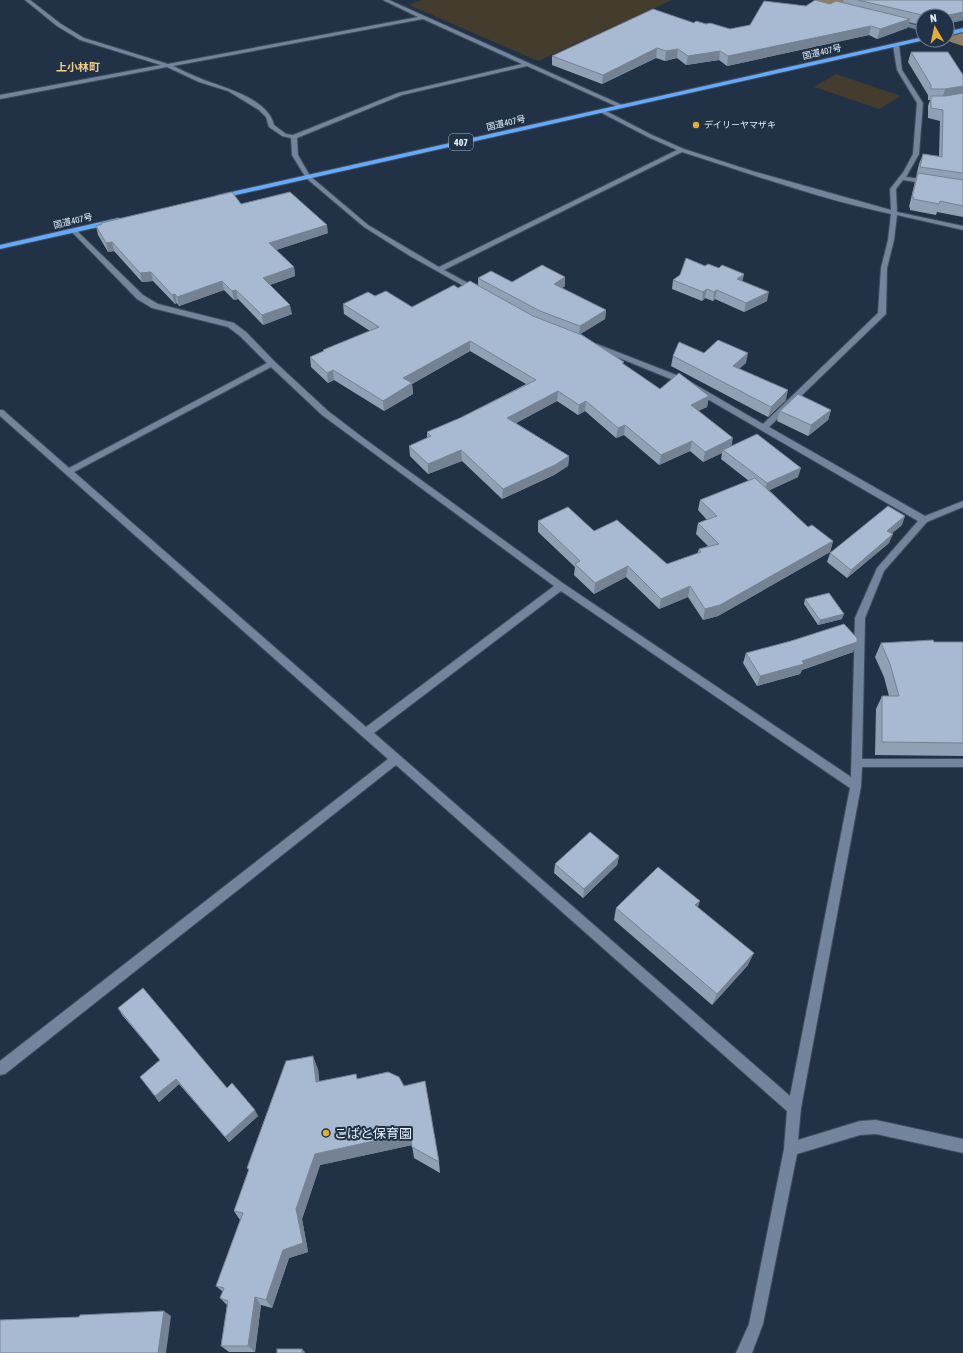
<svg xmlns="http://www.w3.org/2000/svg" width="963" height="1353" font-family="'Asap Condensed','Noto Sans JP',sans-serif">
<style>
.green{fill:#443c2c}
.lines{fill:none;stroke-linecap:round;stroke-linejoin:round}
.river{fill:#8d8067;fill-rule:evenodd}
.minor-casing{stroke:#3f4d5e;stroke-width:2}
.highway-casing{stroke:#3f4d5e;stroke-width:2}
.minor{fill:#72859c;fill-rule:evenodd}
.highway{fill:#64a9fa;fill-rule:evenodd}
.wall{fill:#90a0b5}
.shaded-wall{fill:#758293}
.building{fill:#a7bad2;stroke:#758293}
.poi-dot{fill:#e3ae35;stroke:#223246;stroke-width:1.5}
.labels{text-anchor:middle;stroke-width:4;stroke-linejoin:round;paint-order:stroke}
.far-street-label{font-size:9px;fill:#e5effd;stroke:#223246}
.far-poi-label{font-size:9px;fill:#e5effd;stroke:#223246;text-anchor:start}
.shield{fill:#223246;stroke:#aab6c6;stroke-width:1}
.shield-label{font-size:10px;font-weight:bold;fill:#e5effd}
.far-quarter-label{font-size:11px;font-weight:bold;fill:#f1cc84;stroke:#223246}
.near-poi-label{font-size:13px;fill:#e5effd;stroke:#223246;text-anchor:start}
</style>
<rect width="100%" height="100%" fill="#223246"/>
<g class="green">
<polygon points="422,0 672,0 538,61 409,5"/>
<polygon points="836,74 901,96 879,109 814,87"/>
</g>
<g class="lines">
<g class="river">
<polygon points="815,0 852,0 923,17 923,31 818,5"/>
<polygon points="947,26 963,31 963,46 945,40 947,40"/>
</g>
<g class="minor-casing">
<g id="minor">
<path d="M25,0h5l31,24 23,14 84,26 250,-47 -35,-17h6l233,105v2h-4l-91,-41 -125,29 -105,43 1,17 12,21 58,49 71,42 238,-117 -29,-13 -48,-25 -1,-1 3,-2 50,26 32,14 68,22 139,39 -1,-21 14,-18 9,-17 4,-51 -20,-33 -4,-25 3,-2 3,2 3,25 21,33 -4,51 -13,23 23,3 3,2 -3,2 -26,-4 -7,9 1,23 66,14v4l-66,-15 -3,25 -7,28 -1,46 -117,113 156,89 38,-15v6l-36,15 -43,49 -19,47 -3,141h101v8h-101l-1,19 -60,322 -3,32 62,-19 16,-1 87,19v14l-87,-19 -16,1 -63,19 -34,170 -11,29h-16l13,-29 35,-175 3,-38 -391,-346 -391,309 -5,1v-14l388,-302 -388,-343v-6h3l66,58 198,-105 -27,-27 -12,-9 -76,-19 -15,-9 -67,-69 5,-1 68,66 15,9 76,19 12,9 29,30 53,49 34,26 202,147 287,193 4,-159 22,-50 41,-47 -240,-139 -88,-36 1,-2h6l87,34 79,46 115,-111 3,-45 7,-28 3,-26c-71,-15 -140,-40 -209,-62l-238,118 35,19 1,2 -4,2 -66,-37 -46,-29 -58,-49 -14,-23 -1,-17 -9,-2 -13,-9 -3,-10 -7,-7 -31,-19 -29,-9 -32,-15 -167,32v-4l161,-30 -81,-25 -23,-14zM423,19l99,45 -124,29 -105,42 -7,-1 -12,-9c-6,-26 -48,-37 -70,-45 -10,-4 -21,-9 -31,-14zM271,367l51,48 232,171 -188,141 -292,-255zM561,591l289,197 -60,308 -416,-363z"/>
<polygon points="896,20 923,27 923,31 894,23 893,22"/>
</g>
</g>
<g class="highway-casing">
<g id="highway">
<polygon points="963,28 963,32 947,36 947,32"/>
<polygon points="923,37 923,40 925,40 218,199 214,197 218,195"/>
<polygon points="118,218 122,220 121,222 0,249 0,245"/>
</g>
</g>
<use href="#minor" class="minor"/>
<use href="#highway" class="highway"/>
</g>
<g class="wall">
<polygon points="844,0 963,0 963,20 947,24 947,16 923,16 919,24 909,22 907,28 877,39 869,35 727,66 719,60 686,65 677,58 665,61 656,58 602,84 552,65 552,56 694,23 730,29 750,25 806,6 843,2"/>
<polygon points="911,52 963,75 963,217 937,212 936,215 910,210 910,208 909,207 919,164 923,154 939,156 940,121 928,118 928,106 930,100 928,100 928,95 908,62"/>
<polygon points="241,204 328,233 276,250 294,267 295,276 270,285 292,314 263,325 238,299 234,300 224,290 179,306 177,303 175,304 153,281 142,282 114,251 108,252 98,235 96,226 102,224 101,223"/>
<polygon points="719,268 744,274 742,281 767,301 744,312 715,299 713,301 705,298 702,301 672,289 673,280"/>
<polygon points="565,277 565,286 562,288 606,310 605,319 580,334 660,389 709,396 707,407 698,411 731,446 798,477 769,490 808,527 833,541 830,552 718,616 703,620 688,597 659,609 626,577 594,594 574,575 575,567 538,532 538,521 594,531 667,564 697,554 699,549 708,546 696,534 698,523 707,520 698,510 700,500 749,481 721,459 722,453 703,462 690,451 659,465 624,435 616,438 585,411 578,415 557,401 516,423 569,456 568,466 554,475 502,499 462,461 428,474 410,456 409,446 427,438 427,432 460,418 526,384 470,351 412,384 413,394 384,411 334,380 328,383 311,367 310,357 323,351 323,350 370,331 344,314 343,304 375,296 412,307 458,288 478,286 478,278 512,282"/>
<polygon points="704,353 746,363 739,368 786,400 768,417 671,366 673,356"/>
<polygon points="831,410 828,420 808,436 777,421 780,411"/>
<polygon points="902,525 891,534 889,543 847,578 827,562 830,553"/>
<polygon points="805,599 842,619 818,625 804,604"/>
<polygon points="934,642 963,642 963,756 875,755 876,709 882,696 889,696 884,677 875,657 881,643"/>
<polygon points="853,652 802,670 800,674 757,686 743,663 746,653"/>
<polygon points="619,856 617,865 583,898 554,873 555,864"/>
<polygon points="698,907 748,965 712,1005 614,920 616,908"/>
<polygon points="118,1008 227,1088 258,1116 229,1142 179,1084 159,1102 140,1077 160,1060 122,1015"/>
<polygon points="318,1069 319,1082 357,1078 439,1162 440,1173 414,1158 412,1145 320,1165 302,1219 308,1252 289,1258 272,1308 261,1305 255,1352 229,1352 221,1346 227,1305 220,1298 223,1292 216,1286 240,1220 234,1211 249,1171 247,1168"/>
</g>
<g class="shaded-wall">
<polygon points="963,12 963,20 947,24 947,16 944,16"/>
<polygon points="928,13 927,16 923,16 923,23 919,24 922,15"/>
<polygon points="910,19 907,28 877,39 880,29"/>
<polygon points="871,26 869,35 727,66 728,56"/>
<polygon points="657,48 656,58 602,84 603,75"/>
<polygon points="678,49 677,58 665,61 666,51"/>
<polygon points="720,51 719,60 686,65 688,56"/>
<polygon points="963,86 963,95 942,100 945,89"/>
<polygon points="327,225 328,233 270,252 269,243"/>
<polygon points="112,242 114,251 108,252 106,243"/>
<polygon points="294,267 295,276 264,287 263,278"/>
<polygon points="151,272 153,281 142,282 140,273"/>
<polygon points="744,274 742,283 737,279"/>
<polygon points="565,277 565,286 554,292 554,284"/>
<polygon points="222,281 224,290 179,306 177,297"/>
<polygon points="707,289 705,298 702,301 703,292"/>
<polygon points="236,290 238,299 234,300 232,291"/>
<polygon points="717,290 715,299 713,301 714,292"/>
<polygon points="769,292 767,301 744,312 746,303"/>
<polygon points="175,294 177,303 175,304 172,295"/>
<polygon points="290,305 292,314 263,325 262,315"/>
<polygon points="606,310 605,319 579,335 580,326"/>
<polygon points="470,341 470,351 412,384 413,394 384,411 383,401 403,378"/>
<polygon points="748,353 746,363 731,376 733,366"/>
<polygon points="333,370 334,380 328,383 327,373"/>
<polygon points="788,390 786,400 768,417 771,407"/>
<polygon points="558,391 557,401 507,428 507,418"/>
<polygon points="709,396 707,407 689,415 691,405"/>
<polygon points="586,401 585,411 578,415 579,405"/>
<polygon points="831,410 828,420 808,436 811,425"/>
<polygon points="625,425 624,435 616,438 618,428"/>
<polygon points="733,438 731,449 723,450 722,453 703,462 705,452"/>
<polygon points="692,441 690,451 659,465 661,455"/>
<polygon points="461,450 462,461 428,474 428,464"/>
<polygon points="569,456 568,466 554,475 502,499 503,489"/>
<polygon points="801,468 798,477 764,493 767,483"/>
<polygon points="905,516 902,525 884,540 887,531"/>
<polygon points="893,534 889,543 847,578 851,570"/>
<polygon points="833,541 830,552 718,616 703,620 705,609"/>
<polygon points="628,566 626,577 594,594 595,583"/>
<polygon points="690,586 688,597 659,609 661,599"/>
<polygon points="844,614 842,619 818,625 820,620"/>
<polygon points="857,642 853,652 802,670 800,674 757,686 760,676"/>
<polygon points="619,856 617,865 583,898 584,889"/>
<polygon points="700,901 696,913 695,905"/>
<polygon points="754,953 748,965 712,1005 717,994"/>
<polygon points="313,1056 318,1069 321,1095 316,1082"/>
<polygon points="176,1079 179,1084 159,1102 155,1096"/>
<polygon points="255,1110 258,1116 229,1142 225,1137"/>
<polygon points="410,1133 412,1145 320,1165 302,1219 308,1252 289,1258 272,1308 266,1300 315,1154"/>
<polygon points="255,1297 261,1305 255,1352 248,1346"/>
<polygon points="164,1311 171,1316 166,1353 158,1353"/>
<polygon points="302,1349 305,1352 305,1353 302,1353"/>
</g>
<g class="building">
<polygon points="815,0 830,4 836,1 910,19 880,29 871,26 728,56 720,51 688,56 678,49 666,51 657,48 603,75 552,56 653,9 694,23 696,21 706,24 710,23 730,29 750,25 764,1 806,6"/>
<polygon points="858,0 963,0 963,12 944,16 929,16 928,13 922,15"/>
<polygon points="911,52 948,52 963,75 963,86 945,89 931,89 931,85"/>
<polygon points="963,93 963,173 920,167 923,154 942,157 943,110 931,108 931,96 946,96"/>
<polygon points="918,173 963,180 963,206 940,201 939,204 913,199 914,197 912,197"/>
<polygon points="232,192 241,204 290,192 327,225 269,243 294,267 263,278 290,305 262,315 236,290 232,291 222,281 177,297 175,294 172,295 151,272 140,273 112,242 106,243 96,226 102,224 101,223"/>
<polygon points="686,258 705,266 708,264 719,268 722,265 744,274 737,279 769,292 746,303 717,290 714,292 707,289 703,292 673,280 680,275"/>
<polygon points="542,265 565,277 554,284 606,310 580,326 540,311 478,278 491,271 512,282"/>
<polygon points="470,281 533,316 582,335 624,362 622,363 660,389 679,373 709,396 691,405 733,438 705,452 692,441 661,455 625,425 618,428 586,401 579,405 558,391 507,418 569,456 555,465 503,489 461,450 428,464 409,446 431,436 427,432 460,418 536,380 470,341 403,378 412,383 383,401 333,370 327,373 310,357 324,351 323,350 379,327 343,304 368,292 375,296 386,291 412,307 454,285 458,288"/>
<polygon points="718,340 748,353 733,366 788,390 771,407 673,356 679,342 704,353"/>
<polygon points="798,394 831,410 811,425 780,411"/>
<polygon points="757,434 801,468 767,483 723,450"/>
<polygon points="755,478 808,527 812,525 833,541 720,605 705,609 690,586 661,599 628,566 595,583 575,564 580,561 538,521 568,507 594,531 617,520 667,564 701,552 699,549 719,544 698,523 717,516 700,500"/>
<polygon points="888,506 905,516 887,531 893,534 851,570 830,553"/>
<polygon points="829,593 844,614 820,620 805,599"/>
<polygon points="844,624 857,638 857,642 802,661 804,664 760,676 746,653 791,641"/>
<polygon points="933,640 934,642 963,642 963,743 882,742 882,696 899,696 890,664 881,643"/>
<polygon points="590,832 619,856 584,889 555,864"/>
<polygon points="658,867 700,901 695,905 754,953 717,994 616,908"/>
<polygon points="143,988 227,1088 232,1083 255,1110 225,1137 176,1079 155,1096 140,1077 160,1060 118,1008"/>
<polygon points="313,1056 316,1082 356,1074 357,1079 388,1072 399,1077 404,1086 425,1081 439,1162 412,1147 410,1133 315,1154 296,1209 303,1243 283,1250 266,1300 255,1297 248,1346 221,1346 228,1301 220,1298 224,1288 216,1286 243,1213 234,1211 249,1169 247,1168 286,1061"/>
<polygon points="164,1311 158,1353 0,1353 0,1320 79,1317 80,1315"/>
<rect x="277" y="1349" width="25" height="4"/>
</g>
<g class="poi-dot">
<circle cx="696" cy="125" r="4"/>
<circle cx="326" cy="1133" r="4"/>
</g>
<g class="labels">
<g class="far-street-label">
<text transform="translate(822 52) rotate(-13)" y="3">国道407号</text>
<text transform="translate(506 123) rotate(-13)" y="3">国道407号</text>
<text transform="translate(73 221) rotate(-13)" y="3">国道407号</text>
</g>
<g class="far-poi-label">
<text x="704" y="128">デイリーヤマザキ</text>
</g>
<rect class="shield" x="449" y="134" width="24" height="16" rx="3"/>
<g class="shield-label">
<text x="461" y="146">407</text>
</g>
<g class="far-quarter-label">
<text x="78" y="71">上小林町</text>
</g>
<g class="near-poi-label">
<text x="334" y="1138">こばと保育園</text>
</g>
</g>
<g transform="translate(935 28) rotate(351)"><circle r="19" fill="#223246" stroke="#707e8f"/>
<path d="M0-3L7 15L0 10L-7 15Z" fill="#e3ae35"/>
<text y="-6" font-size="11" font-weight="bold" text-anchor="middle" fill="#e5effd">N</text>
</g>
</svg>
